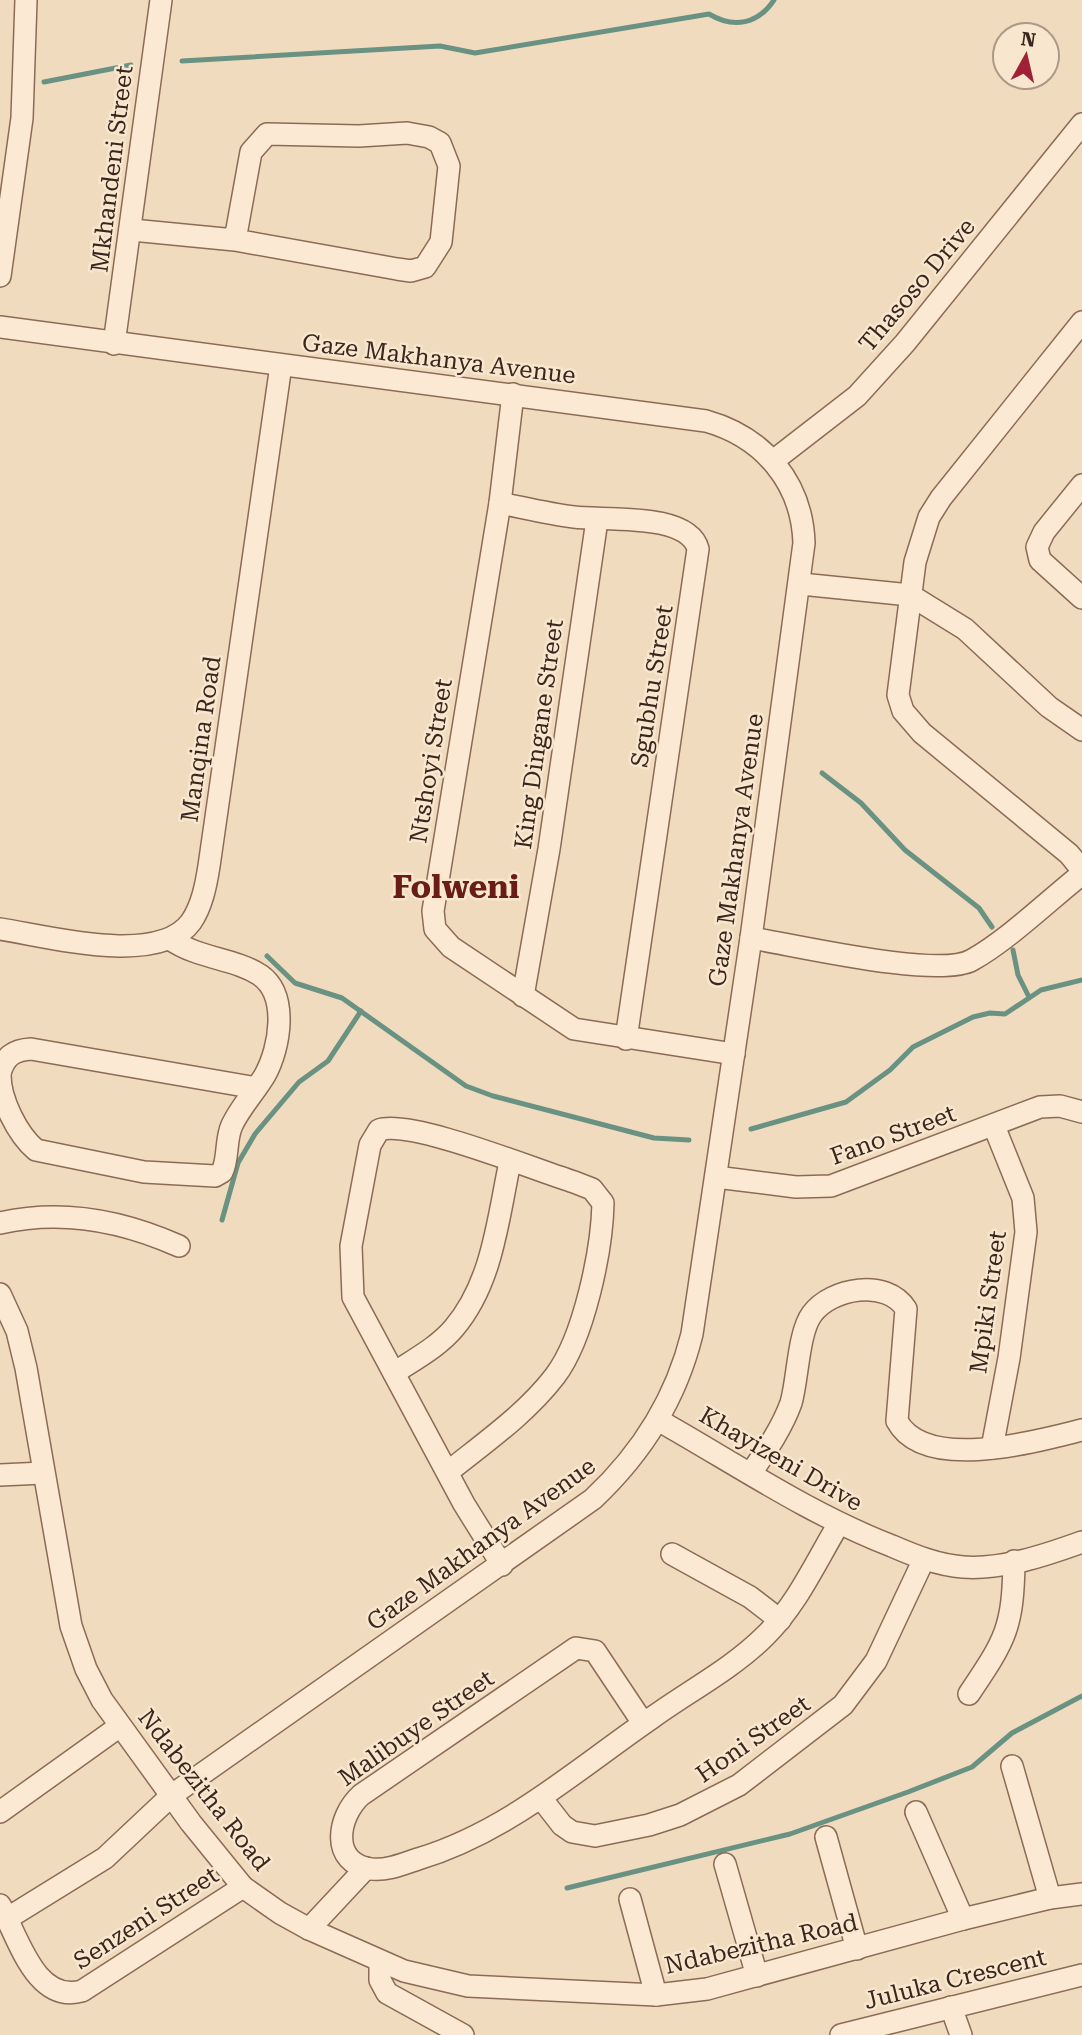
<svg xmlns="http://www.w3.org/2000/svg" width="1082" height="2035" font-family="'Roboto Serif',serif">
<style>
.lines{fill:none;stroke-linecap:round;stroke-linejoin:round}
.stream{stroke:#699282;stroke-width:5}
.minor-casing{stroke:#8c6b56;stroke-width:24}
.minor{stroke:#fbe9d3;stroke-width:21}
.labels{text-anchor:middle;stroke-width:5;stroke-linejoin:round;paint-order:stroke}
.street-label{font-size:24px;fill:#3a261c;stroke:#f8e6cf}
.district-label{font-size:32px;font-weight:bold;fill:#6a1d17;stroke:#f8e6cf}
</style>
<rect width="100%" height="100%" fill="#f1dbbf"/>
<g class="lines">
<g class="stream">
<path d="M182,61l258,-15 35,7 234,-39c25,15 49,10 65,-14"/>
<polyline points="44,82 131,65"/>
<polyline points="822,773 861,803 905,850 979,908 992,927"/>
<polyline points="1013,950 1018,975 1029,997"/>
<polyline points="267,956 295,983 342,998 466,1086 493,1096 654,1138 689,1140"/>
<polyline points="751,1129 846,1102 890,1070 913,1047 973,1017 990,1013 1005,1014 1041,990 1082,980"/>
<polyline points="222,1220 238,1163 255,1134 299,1082 328,1061 361,1011"/>
<polyline points="567,1888 790,1834 908,1792 972,1767 1012,1733 1082,1696"/>
</g>
<g class="minor-casing">
<g id="minor">
<polyline points="132,230 235,240 397,269 411,271 425,267 441,242 449,166 440,143 429,137 407,133 359,136 267,134 251,152 235,240"/>
<polyline points="0,276 22,118 26,0"/>
<polyline points="1082,322 941,498 929,517 915,562 898,695 903,711 922,733 1069,854 1082,870"/>
<path d="M0,327l706,94c57,16 96,61 98,122l-53,395 -59,396c-16,65 -50,119 -99,165l-421,296 -67,63 -97,60"/>
<polyline points="114,344 161,0"/>
<polyline points="513,394 500,503 433,911 435,929 451,947 574,1029 734,1054"/>
<polyline points="773,461 857,396 905,343 1082,124"/>
<polyline points="1082,485 1044,532 1037,547 1040,560 1082,598"/>
<path d="M500,503c25,5 49,11 74,14 30,4 114,-5 124,32l-72,490"/>
<polyline points="801,584 910,595 965,629 1049,707 1082,730"/>
<path d="M0,929c47,7 158,38 191,-7 11,-16 15,-37 18,-56l72,-501"/>
<path d="M751,938c44,7 188,41 221,22 36,-20 77,-60 110,-86"/>
<polyline points="523,996 549,849 597,520"/>
<path d="M0,1073c5,-17 14,-23 31,-24l225,39"/>
<path d="M0,1075c0,24 17,59 36,75l108,22 71,4 7,-4c7,-14 3,-32 10,-47 9,-19 23,-33 33,-50 15,-27 24,-80 -5,-100 -26,-17 -61,-16 -90,-36"/>
<polyline points="716,1177 796,1187 831,1186 1040,1107 1060,1106 1082,1112"/>
<path d="M0,1223c61,-14 123,-2 179,23"/>
<polyline points="0,1294 17,1331 26,1368 71,1626 86,1669 102,1700 191,1823 243,1887 280,1913 309,1929 404,1971 468,1986 656,1995 707,1989 963,1919 1050,1898 1082,1894"/>
<path d="M394,1373c21,-14 44,-26 60,-45 39,-46 44,-110 56,-166"/>
<path d="M658,1420c78,44 151,94 234,126 23,10 46,19 71,21 39,3 83,-12 119,-25"/>
<polyline points="992,1448 1009,1358 1026,1232 1023,1198 994,1126"/>
<path d="M448,1472c36,-29 78,-58 107,-96 29,-38 47,-126 48,-173l-11,-14 -18,-7c-39,-12 -163,-63 -195,-52l-9,15 -19,101 2,51 111,207 38,61"/>
<path d="M751,1473c15,-22 31,-45 40,-70 7,-24 7,-70 21,-89 19,-26 75,-36 94,-5l-9,112c28,52 141,20 185,9"/>
<polyline points="0,1475 43,1473"/>
<polyline points="672,1554 750,1597 780,1620"/>
<path d="M969,1694c37,-55 44,-66 45,-133"/>
<path d="M643,1723l-48,-72 -19,-3 -215,147c-24,22 -31,68 10,74 16,2 32,-5 47,-10 90,-27 159,-90 235,-142 36,-26 80,-49 112,-81 31,-30 51,-74 73,-111"/>
<polyline points="1012,1766 1050,1898"/>
<polyline points="541,1798 562,1825 572,1832 595,1836 649,1825 680,1815 739,1785 843,1705 876,1661 924,1559"/>
<polyline points="0,1812 120,1726"/>
<polyline points="916,1812 963,1919"/>
<polyline points="826,1837 857,1949"/>
<polyline points="725,1864 757,1976"/>
<polyline points="630,1899 656,1995"/>
<path d="M0,1905c18,31 35,99 82,86l161,-104"/>
<polyline points="309,1929 366,1868"/>
<polyline points="380,1963 380,1980 387,1993 463,2035"/>
<polyline points="951,2007 961,2035"/>
<polyline points="841,2035 1082,1975"/>
</g>
</g>
<use href="#minor" class="minor"/>
</g>
<g class="labels">
<g class="street-label">
<text transform="translate(112 169) rotate(-83)" y="8">Mkhandeni Street</text>
<text transform="translate(917 285) rotate(-50)" y="8">Thasoso Drive</text>
<text transform="translate(439 359) rotate(7)" y="8">Gaze Makhanya Avenue</text>
<text transform="translate(652 686) rotate(-81)" y="8">Sgubhu Street</text>
<text transform="translate(539 734) rotate(-82)" y="8">King Dingane Street</text>
<text transform="translate(201 739) rotate(-82)" y="8">Manqina Road</text>
<text transform="translate(431 761) rotate(-81)" y="8">Ntshoyi Street</text>
<text transform="translate(736 850) rotate(-82)" y="8">Gaze Makhanya Avenue</text>
<text transform="translate(893 1135) rotate(-20)" y="8">Fano Street</text>
<text transform="translate(988 1302) rotate(-82)" y="8">Mpiki Street</text>
<text transform="translate(781 1459) rotate(30)" y="8">Khayizeni Drive</text>
<text transform="translate(481 1544) rotate(-36)" y="8">Gaze Makhanya Avenue</text>
<text transform="translate(416 1728) rotate(-35)" y="8">Malibuye Street</text>
<text transform="translate(753 1739) rotate(-35)" y="8">Honi Street</text>
<text transform="translate(204 1790) rotate(52)" y="8">Ndabezitha Road</text>
<text transform="translate(146 1918) rotate(-33)" y="8">Senzeni Street</text>
<text transform="translate(761 1944) rotate(-13)" y="8">Ndabezitha Road</text>
<text transform="translate(955 1979) rotate(-14)" y="8">Juluka Crescent</text>
</g>
<g class="district-label">
<text x="456" y="898">Folweni</text>
</g>
</g>
<g transform="translate(1026 56) rotate(8)"><circle r="33" fill="#f8e6cf" stroke="#ac9987" stroke-width="2"/>
<path d="M0-5L12 26L0 18L-12 26Z" fill="#a02135"/>
<text y="-10" font-size="19" font-weight="bold" text-anchor="middle" fill="#3a261c">N</text>
</g>
</svg>
